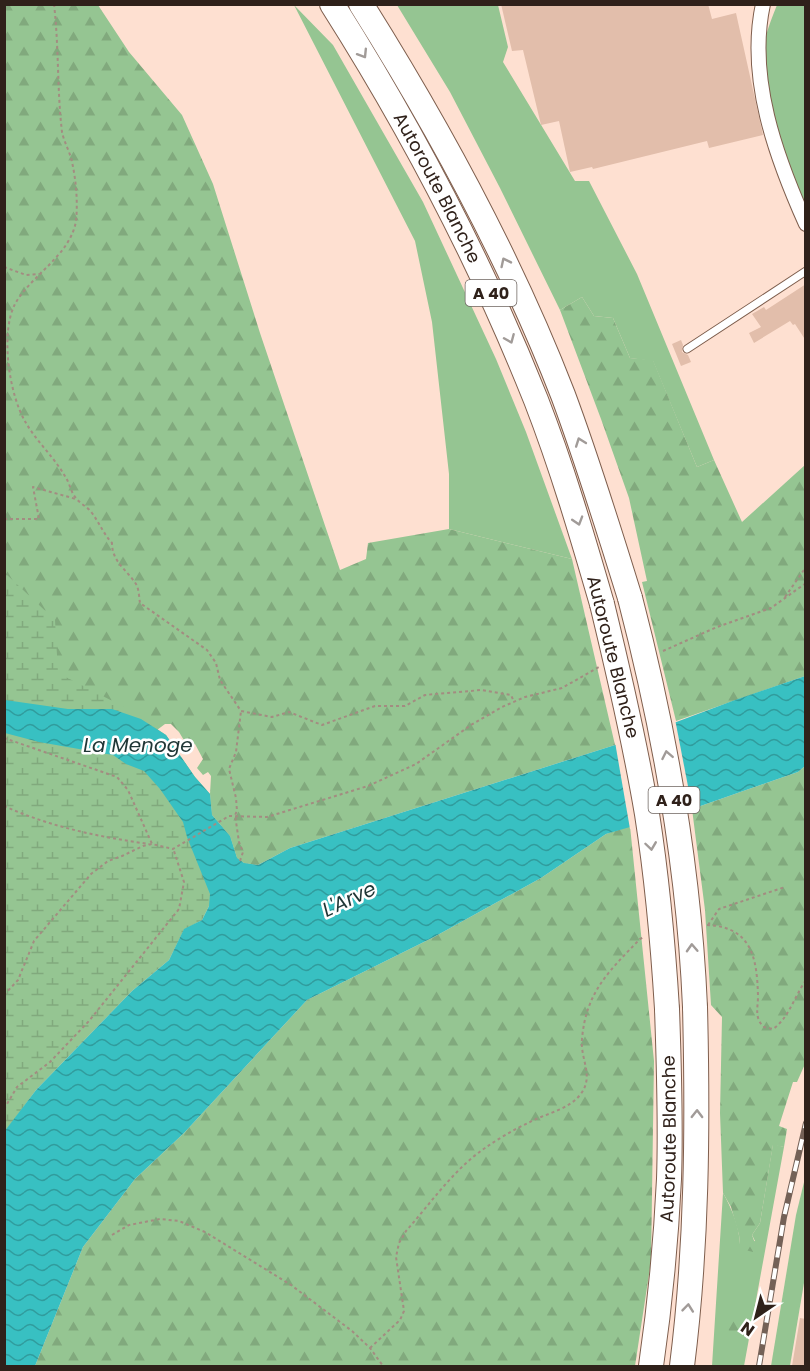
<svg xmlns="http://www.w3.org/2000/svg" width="810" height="1371" font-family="Poppins,sans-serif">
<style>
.grass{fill:#95c592}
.forest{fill:url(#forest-firs)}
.wetland{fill:url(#wetland-marsh)}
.water{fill:url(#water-waves)}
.pier{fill:#fee0d1}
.building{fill:#e2beab}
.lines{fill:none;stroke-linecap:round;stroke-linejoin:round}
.lane-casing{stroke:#7e5e4d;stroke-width:9}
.street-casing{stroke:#7e5e4d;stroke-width:16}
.highway-casing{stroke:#7e5e4d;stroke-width:26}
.path{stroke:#a38c81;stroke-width:2;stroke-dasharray:3 3;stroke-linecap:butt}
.lane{stroke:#fff;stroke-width:7}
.street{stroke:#fff;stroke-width:14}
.highway{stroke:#fff;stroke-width:24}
.rail-casing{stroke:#746157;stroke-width:6}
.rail{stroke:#fff;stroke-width:4;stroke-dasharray:11;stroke-linecap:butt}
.highway-bridge-casing{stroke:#7e5e4d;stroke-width:26;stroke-linecap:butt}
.highway-bridge{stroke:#fff;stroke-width:24}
.oneway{stroke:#a19b98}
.labels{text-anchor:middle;stroke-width:5;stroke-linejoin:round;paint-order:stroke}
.shield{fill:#fff;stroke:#6d645f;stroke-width:1.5}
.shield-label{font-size:16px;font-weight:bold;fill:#2f211a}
.street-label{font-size:18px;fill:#2f211a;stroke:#fff}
.water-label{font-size:20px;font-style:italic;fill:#1f3636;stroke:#fff}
</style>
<defs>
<pattern id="forest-firs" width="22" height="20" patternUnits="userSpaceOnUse" patternTransform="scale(1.5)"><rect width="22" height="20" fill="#95c592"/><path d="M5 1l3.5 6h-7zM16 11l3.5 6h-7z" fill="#81a97d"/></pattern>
<pattern id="wetland-marsh" width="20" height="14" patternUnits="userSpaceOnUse" patternTransform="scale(1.5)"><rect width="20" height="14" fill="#95c592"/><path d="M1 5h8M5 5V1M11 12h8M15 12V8" fill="none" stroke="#81a97d"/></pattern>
<pattern id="water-waves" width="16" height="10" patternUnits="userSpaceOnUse" patternTransform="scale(1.5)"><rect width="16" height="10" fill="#38c0c2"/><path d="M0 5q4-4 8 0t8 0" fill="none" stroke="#309c9d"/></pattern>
</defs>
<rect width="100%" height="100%" fill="#fee0d1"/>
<g class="grass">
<polygon points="294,5 333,45 423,202 496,359 526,432 572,559 449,529 449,474 432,322 415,241"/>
<polygon points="397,5 498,5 508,47 503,62 575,181 589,181 637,274 714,460 697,467 653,361 630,358 613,318 594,316 582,297 560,310 500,188 450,92"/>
<path d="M777,5h28v202c-20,-50 -42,-102 -41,-157 0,-14 8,-32 13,-45z"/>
<path d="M773,1144l11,3 -40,219h-32l11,-173c9,16 16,33 17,51l15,-3 -3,-6 8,-12z"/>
<polygon points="805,1178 805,1277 790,1366 771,1366 796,1215"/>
</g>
<g class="forest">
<polygon points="5,5 98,5 129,52 182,115 213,184 260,333 340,570 366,559 368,543 449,529 572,559 615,745 290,848 258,865 244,863 237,858 230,836 212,815 210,794 211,776 208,772 203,775 197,768 203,759 195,744 188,747 179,732 171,724 165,724 157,730 141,719 5,662"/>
<polygon points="582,297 594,316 613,318 630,358 653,360 697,467 714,460 742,522 805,465 805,676 676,721 642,582 647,581 629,498 601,419 560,310"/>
<polygon points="805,766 805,1064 797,1082 793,1082 779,1126 787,1129 784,1147 773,1145 760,1223 752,1235 756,1246 753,1252 745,1250 740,1244 739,1235 731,1207 723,1193 720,1113 722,1017 711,1005 705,910 692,809 798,772"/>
<polygon points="630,826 654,1061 651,1261 635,1366 35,1366 83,1247 135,1179 184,1133 307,1000 434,937 541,878 606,834"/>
<path d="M738,1307l4,5 1,18 -6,7 -3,1c-7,-7 -9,-16 -6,-25z"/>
</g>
<polygon class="wetland" points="5,573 55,620 58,673 126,708 166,735 195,777 210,794 212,815 230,836 237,858 244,863 258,865 209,906 202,920 184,930 169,960 132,991 36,1090 5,1132"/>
<polygon class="water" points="805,676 805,766 798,772 692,809 606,834 541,878 434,937 307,1000 184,1133 135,1179 83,1247 35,1366 5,1366 4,1132 36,1090 132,991 169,960 184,929 202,920 209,906 210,894 187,837 183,822 160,789 144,771 126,764 113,755 39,742 5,733 5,700 68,709 112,709 141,719 166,735 195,777 210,794 212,815 230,836 237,858 244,863 258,865 290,848 615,745 735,700"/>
<polygon class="pier" points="675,719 693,812 630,829 615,742"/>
<g class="building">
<polygon points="501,4 708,4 712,19 736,13 763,135 709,148 707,141 593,169 592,167 570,172 559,121 541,125 523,50 512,51"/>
<polygon points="806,284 806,341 795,324 793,325 790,321 754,343 749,333 761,327 752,314 764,307 766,310"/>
<polygon points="681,340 683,345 682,352 688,355 691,362 681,366 672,344"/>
<polygon points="800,1318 806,1319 806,1366 792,1366"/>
</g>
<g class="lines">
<g class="lane-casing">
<polyline id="lane" points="687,349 806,271"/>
</g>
<g class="street-casing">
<path id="street" d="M763,4c-16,74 13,153 43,220"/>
</g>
<g class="highway-casing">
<g id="highway">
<path id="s1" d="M332,4c80,126 149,258 204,396 26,67 46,135 66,204"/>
<path d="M361,4c78,124 149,254 202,391 25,67 46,135 67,203"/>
<path id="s2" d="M651,1366c9,-62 15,-124 18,-187 2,-57 0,-114 -2,-170"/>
<path d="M682,1366c15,-119 16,-239 13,-359"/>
</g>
</g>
<g class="path">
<path d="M54,4c5,43 3,86 8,128 2,10 8,20 10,30 4,18 6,40 4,59 -6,35 -45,54 -61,83 -15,29 -6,91 11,119 11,19 29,35 40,55 4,6 5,15 10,20 4,6 12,9 16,15 8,11 11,20 20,30 0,19 15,27 24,41 3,5 3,13 4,19l67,47 9,13 4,17 21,31 31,6 17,-5 33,13 53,-19h30l20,-11 56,-5 30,5 3,7"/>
<polyline points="4,267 26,275 39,274"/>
<polyline points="4,519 39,519 33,487 76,499"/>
<polyline points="785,597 806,567"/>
<polyline points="663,651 717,627 771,608 806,583"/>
<polyline points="4,738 117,777 128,790 152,844"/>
<path d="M4,806c47,21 95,31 145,38"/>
<polyline points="240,861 243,852 239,842 235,815 237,811 236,798 229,769 236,752 241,711"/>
<path d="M707,925c45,2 50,33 51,71 0,12 -4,22 6,31l9,2c16,-11 22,-34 33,-49"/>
<polyline points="708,925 719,909 785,887"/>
<polyline points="4,995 18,980 34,941 91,874 108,861 122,856 143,846 152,844 173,849 229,816 267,817 368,786 416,764 471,725 502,707 525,697 562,688 599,667"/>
<polyline points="4,1109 17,1087 50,1062 89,1021 179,909 184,882 174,851"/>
<polyline points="112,1235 129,1225 160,1219 179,1221 205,1232 291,1285 352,1331 370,1348 383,1366"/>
<path d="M370,1348l30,-28 4,-9 -8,-54 3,-14 7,-12c24,-27 49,-63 79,-83 13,-9 28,-18 43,-25 16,-9 40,-13 52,-28 15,-19 0,-35 2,-56 4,-47 27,-68 58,-100l4,-2"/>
</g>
<use href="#lane" class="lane"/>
<use href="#street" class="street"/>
<use href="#highway" class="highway"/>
<g class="rail-casing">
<polyline id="rail" points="759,1366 784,1217 806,1123"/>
</g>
<use href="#rail" class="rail"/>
<g class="highway-bridge-casing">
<g id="highway-bridge">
<path d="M630,598c35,134 59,270 65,409"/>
<path d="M602,604c17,70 33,139 45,210 10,64 16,130 20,195"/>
</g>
</g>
<use href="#highway-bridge" class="highway-bridge"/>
</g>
<defs><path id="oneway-chevron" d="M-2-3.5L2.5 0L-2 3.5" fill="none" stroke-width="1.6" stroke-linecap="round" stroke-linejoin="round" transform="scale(1.5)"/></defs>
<g class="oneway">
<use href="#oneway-chevron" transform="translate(363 54) rotate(58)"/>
<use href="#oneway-chevron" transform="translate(505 262) rotate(-116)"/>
<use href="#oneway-chevron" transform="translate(510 339) rotate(67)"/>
<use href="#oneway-chevron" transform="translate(580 442) rotate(-110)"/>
<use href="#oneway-chevron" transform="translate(578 521) rotate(73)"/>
<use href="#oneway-chevron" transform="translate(667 755) rotate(-101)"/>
<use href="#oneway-chevron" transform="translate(651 846) rotate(82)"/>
<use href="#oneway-chevron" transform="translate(692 948) rotate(-93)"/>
<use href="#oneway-chevron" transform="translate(697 1114) rotate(-89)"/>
<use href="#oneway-chevron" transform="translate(688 1308) rotate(-84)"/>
</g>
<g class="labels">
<g class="shield">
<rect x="465.5" y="280" width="51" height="26" rx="4.5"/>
<rect x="648.5" y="787" width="51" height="26" rx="4.5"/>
</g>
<g class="shield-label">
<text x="491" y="299">A 40</text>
<text x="674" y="806">A 40</text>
</g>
<g class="street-label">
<text dy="6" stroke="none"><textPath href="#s1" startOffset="212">Autoroute Blanche</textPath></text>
<text transform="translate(613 657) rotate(76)" y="6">Autoroute Blanche</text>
<text dy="6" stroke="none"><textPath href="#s2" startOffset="228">Autoroute Blanche</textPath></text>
</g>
<g class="water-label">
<text x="138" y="752">La Menoge</text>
<text transform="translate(349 899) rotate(-25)" y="7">L'Arve</text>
</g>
</g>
<rect width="810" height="1371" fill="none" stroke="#2f211a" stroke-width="12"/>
<g transform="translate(756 1317) rotate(215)" stroke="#ffffff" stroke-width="4.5" paint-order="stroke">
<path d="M0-4.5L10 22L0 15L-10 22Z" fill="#2f211a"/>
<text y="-9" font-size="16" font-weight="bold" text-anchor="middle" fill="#2f211a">N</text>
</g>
</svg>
